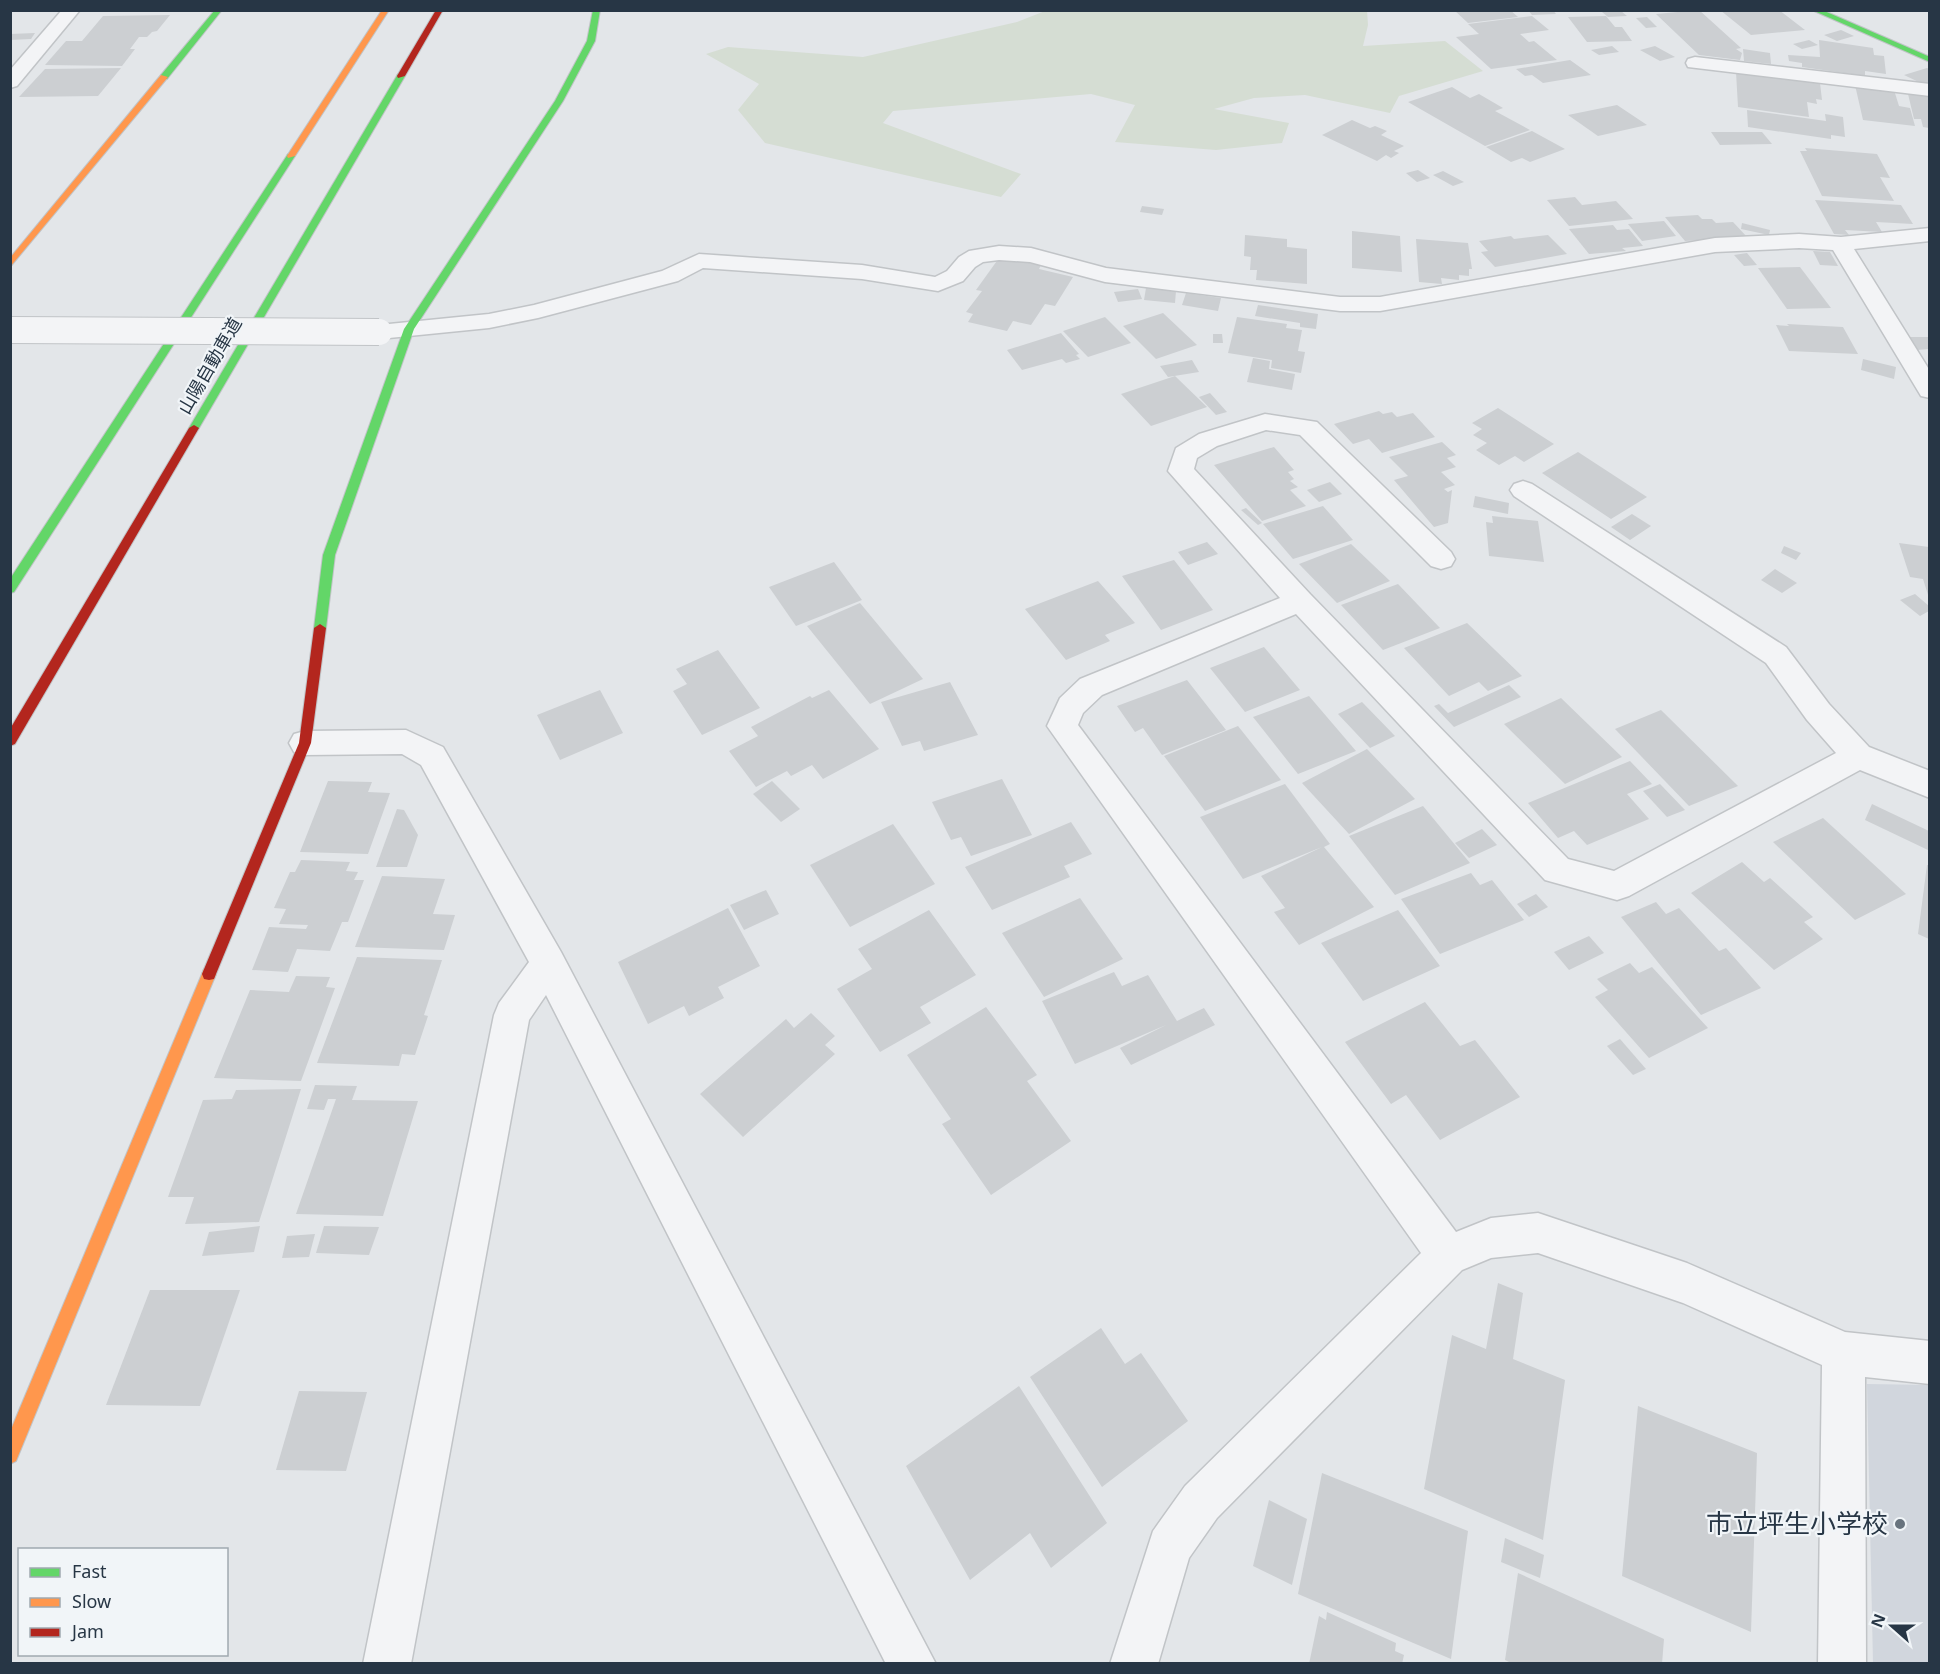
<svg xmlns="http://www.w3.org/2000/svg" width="1940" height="1674" font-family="'Noto Sans','Noto Sans JP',sans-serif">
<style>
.built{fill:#d1d6dd}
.green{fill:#d5ddd3}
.building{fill:#cccfd2}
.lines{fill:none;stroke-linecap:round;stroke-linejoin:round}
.street-casing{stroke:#c1c4c7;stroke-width:3}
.fast-casing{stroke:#c1c4c7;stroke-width:2}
.slow-casing{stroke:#c1c4c7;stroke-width:2}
.jam-casing{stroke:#c1c4c7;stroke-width:2}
.street{fill:#f3f4f6;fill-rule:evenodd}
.fast{fill:#63d668;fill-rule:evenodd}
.slow{fill:#ff974d;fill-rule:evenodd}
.jam{fill:#b3261e;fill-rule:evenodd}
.street-bridge-casing{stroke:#c1c4c7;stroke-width:28;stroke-linecap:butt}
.street-bridge{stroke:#f3f4f6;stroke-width:26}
.poi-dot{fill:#69747e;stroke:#f1f5f8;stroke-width:2}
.labels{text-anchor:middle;stroke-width:4.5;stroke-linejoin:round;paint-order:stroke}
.far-street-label{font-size:18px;fill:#273645;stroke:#f1f5f8}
.near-poi-label{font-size:26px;fill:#273645;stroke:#f1f5f8;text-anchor:end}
</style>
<rect width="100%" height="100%" fill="#e3e6e9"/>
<polygon class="built" points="1867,1384 1929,1385 1929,1663 1873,1663"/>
<polygon class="green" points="1367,10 1368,25 1363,46 1445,41 1483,71 1399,96 1390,113 1305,95 1254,98 1214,109 1289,123 1282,143 1216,150 1115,142 1135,105 1091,94 893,111 883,123 1021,174 1001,197 765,143 738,110 759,84 706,54 728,47 863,57 1017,22 1045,11"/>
<g class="building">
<polygon points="1454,10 1510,10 1518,17 1468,23"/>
<polygon points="1528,10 1553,10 1556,14 1532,15"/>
<polygon points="1699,10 1741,48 1736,49 1742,53 1740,60 1699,55 1656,14"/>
<polygon points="1720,10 1779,10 1805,30 1751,35"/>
<polygon points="1621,11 1627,16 1608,17 1602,12"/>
<polygon points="170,15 157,31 152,32 147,37 139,37 130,49 135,49 122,66 45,65 66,41 82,41 103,16"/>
<polygon points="1532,16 1549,30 1520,34 1529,42 1534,41 1557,60 1491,69 1456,37 1479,34 1468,24"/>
<polygon points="1606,16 1615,27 1622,27 1632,41 1587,42 1568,17"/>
<polygon points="1647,17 1657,27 1646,28 1636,18"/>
<polygon points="1841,30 1854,36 1837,41 1824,35"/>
<polygon points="35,33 31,39 10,40 10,34"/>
<polygon points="1809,40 1818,45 1802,49 1793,44"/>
<polygon points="1819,40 1873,48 1874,55 1884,56 1886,74 1865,71 1865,76 1802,67 1802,63 1789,61 1788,55 1820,57"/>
<polygon points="1612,46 1619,52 1599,55 1591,50"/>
<polygon points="1655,46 1675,57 1660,61 1640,50"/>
<polygon points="1743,49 1770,53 1771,64 1744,61"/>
<polygon points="1570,60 1591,75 1543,83 1532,75 1525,76 1516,69"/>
<polygon points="121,68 98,96 19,97 45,69"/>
<polygon points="1927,68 1929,69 1929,84 1925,85 1904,75"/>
<polygon points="1736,72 1820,83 1822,100 1816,99 1817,104 1807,102 1809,117 1738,107"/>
<polygon points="1855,85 1894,90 1899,106 1910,108 1915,126 1863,120"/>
<polygon points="1452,87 1470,98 1479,94 1503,108 1495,111 1530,130 1485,146 1408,102"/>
<polygon points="1908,94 1929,97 1929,128 1923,127 1921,119 1914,119"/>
<polygon points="1617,105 1647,125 1598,136 1568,115"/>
<polygon points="1747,110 1826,121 1825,114 1843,117 1845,137 1831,135 1831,139 1748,127"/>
<polygon points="1352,120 1370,128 1375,126 1387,131 1381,135 1404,146 1394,151 1399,153 1391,158 1386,155 1377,161 1322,135"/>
<polygon points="1532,131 1565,149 1530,162 1522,158 1511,162 1486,147"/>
<polygon points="1711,132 1762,132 1772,144 1720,145"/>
<polygon points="1805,148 1877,154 1890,178 1880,177 1894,201 1822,196 1800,151 1807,151"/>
<polygon points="1418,170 1430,178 1417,182 1406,173"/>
<polygon points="1443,171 1464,182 1453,186 1433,175"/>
<polygon points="1575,197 1582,205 1616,201 1633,219 1569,226 1547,200"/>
<polygon points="1815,200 1901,205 1913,224 1876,222 1882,232 1845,230 1849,235 1834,234"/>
<polygon points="1142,206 1164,209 1162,215 1140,212"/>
<polygon points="1698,215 1702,219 1712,219 1716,223 1733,222 1747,237 1685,241 1665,217"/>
<polygon points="1664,221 1676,236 1642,241 1628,224"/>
<polygon points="1742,223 1770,230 1769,235 1741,229"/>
<polygon points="1613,225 1617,230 1629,229 1643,246 1622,248 1626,251 1589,254 1569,229"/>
<polygon points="1352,231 1400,236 1402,272 1352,268"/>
<polygon points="1245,235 1287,239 1287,247 1307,249 1307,284 1256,280 1257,270 1250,270 1251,257 1244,256"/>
<polygon points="1548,235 1567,254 1495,267 1481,252 1488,251 1479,241 1511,236 1514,239"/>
<polygon points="1416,239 1468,243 1472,269 1469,269 1469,276 1459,275 1459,280 1441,278 1442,284 1419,282"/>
<polygon points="1813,251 1830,252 1838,266 1820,265"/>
<polygon points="1747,253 1757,265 1744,266 1734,255"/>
<polygon points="999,258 1041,265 1039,269 1073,277 1055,306 1045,304 1031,325 1013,321 1007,331 968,322 973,314 966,312 982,291 976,290"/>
<polygon points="1800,267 1831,308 1787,309 1758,268"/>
<polygon points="1146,288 1176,291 1175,303 1144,300"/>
<polygon points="1138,289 1142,299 1118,302 1114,292"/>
<polygon points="1186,293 1221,298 1218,311 1182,305"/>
<polygon points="1258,305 1318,314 1316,329 1300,327 1300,323 1255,316"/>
<polygon points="1163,313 1197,345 1156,359 1123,326"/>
<polygon points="1105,317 1131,343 1088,357 1063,331"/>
<polygon points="1237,317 1287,324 1286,328 1302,330 1298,351 1305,352 1301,373 1271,368 1272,360 1228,353"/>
<polygon points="1787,324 1843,327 1858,354 1789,351 1776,325 1789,326"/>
<polygon points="1061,333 1079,354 1076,355 1080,359 1066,363 1062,359 1022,370 1007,350"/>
<polygon points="1213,334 1222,334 1223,343 1213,343"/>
<polygon points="1906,337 1929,337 1929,349 1917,350"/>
<polygon points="1253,358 1270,361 1269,369 1295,374 1292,390 1247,382"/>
<polygon points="1863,359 1896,367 1894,379 1861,370"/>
<polygon points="1192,360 1199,372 1168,377 1160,366"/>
<polygon points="1175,376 1207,407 1151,426 1121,394"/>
<polygon points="1210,393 1227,412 1216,415 1199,397"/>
<polygon points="1498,408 1554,444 1524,462 1515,456 1499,465 1476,450 1487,443 1473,435 1482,429 1472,423"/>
<polygon points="1379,411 1383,414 1392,412 1397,417 1413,413 1435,437 1382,453 1369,439 1353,444 1334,424"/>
<polygon points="1442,442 1456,455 1447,458 1456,467 1441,472 1455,485 1444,489 1448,492 1452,490 1448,523 1434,527 1394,480 1408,476 1389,457"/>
<polygon points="1274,447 1294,470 1288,472 1294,479 1290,481 1298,487 1290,490 1306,506 1262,521 1214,465"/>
<polygon points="1578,452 1647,497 1611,519 1542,473"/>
<polygon points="1330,482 1342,494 1319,502 1307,490"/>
<polygon points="1475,496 1509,503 1508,514 1473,507"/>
<polygon points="1323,506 1353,540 1293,559 1263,524"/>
<polygon points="1246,508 1262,523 1258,525 1241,510"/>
<polygon points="1632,514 1651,526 1630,540 1611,527"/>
<polygon points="1492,516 1538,521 1544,562 1489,556 1486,522 1493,523"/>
<polygon points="1207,542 1218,554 1188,565 1178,552"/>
<polygon points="1899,543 1929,547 1929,598 1923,579 1910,577"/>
<polygon points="1351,544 1390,581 1337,603 1299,564"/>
<polygon points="1784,546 1801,553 1796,560 1781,553"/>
<polygon points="1174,560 1213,610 1161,630 1122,576"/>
<polygon points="834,562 862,600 796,626 769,587"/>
<polygon points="1775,569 1797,583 1782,593 1761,580"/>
<polygon points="1098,581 1135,623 1105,635 1110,641 1066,660 1025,609"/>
<polygon points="1398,584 1440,628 1383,650 1341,605"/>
<polygon points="1915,594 1929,606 1929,611 1920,616 1900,600"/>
<polygon points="860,603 923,679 870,704 807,626"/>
<polygon points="1467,623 1522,676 1488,691 1479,682 1449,696 1404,648"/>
<polygon points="1264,647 1300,690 1245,712 1210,668"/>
<polygon points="718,650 760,708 702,735 673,691 687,684 676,669"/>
<polygon points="1187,680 1226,730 1162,755 1143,728 1135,732 1117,706"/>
<polygon points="950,682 978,735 924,751 920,741 902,746 881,702"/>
<polygon points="1509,685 1521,697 1454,727 1434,706 1439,704 1448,713"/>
<polygon points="600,690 623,733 560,760 537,715"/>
<polygon points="829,690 879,749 823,779 812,765 791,776 787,771 756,787 729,751 758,736 751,727 810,696 812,698"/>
<polygon points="1309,696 1356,751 1298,774 1253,717"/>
<polygon points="1561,698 1622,757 1565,784 1504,724"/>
<polygon points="1362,702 1395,736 1370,748 1338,714"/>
<polygon points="1661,710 1738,786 1689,806 1615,729"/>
<polygon points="1238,726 1281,780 1205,811 1164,756"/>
<polygon points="1367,749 1415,799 1349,834 1302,783"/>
<polygon points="1630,761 1652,784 1627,794 1649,819 1587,845 1574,831 1558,838 1528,803"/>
<polygon points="1002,779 1032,835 971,856 961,837 951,840 932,802"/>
<polygon points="328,781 372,782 368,792 390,793 368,854 300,852"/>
<polygon points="772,781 800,809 781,822 753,794"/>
<polygon points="1285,784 1330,844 1324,847 1374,907 1299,945 1274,912 1285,908 1261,876 1322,847 1243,879 1200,817"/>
<polygon points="1660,784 1685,810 1667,817 1643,791"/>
<polygon points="1872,804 1929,831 1928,850 1865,820"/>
<polygon points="1423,806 1470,863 1395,895 1349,836"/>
<polygon points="397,809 404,810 418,835 407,867 376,867"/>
<polygon points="1823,818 1906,894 1855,920 1773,842"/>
<polygon points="1071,822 1092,854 1064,866 1070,877 992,910 965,867"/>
<polygon points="893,824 935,884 850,927 810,865"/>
<polygon points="1482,829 1497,845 1469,858 1455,843"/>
<polygon points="301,860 350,862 346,871 358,872 354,880 364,880 348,922 342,922 330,951 297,949 288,972 252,970 269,927 306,929 308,925 279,924 286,909 274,908 290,872 295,872"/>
<polygon points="1742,862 1764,882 1770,878 1813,917 1804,922 1823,939 1774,970 1691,893"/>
<polygon points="1927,865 1929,865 1929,939 1918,934"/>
<polygon points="1471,873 1480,885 1492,880 1524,920 1440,954 1401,899"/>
<polygon points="382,876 445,879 433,914 455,915 444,950 355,947"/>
<polygon points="766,890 779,914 744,930 730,905"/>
<polygon points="1536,894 1548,907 1529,917 1517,904"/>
<polygon points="1080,898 1123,959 1044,997 1002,933"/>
<polygon points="1656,902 1666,914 1679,908 1719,951 1726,948 1761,988 1701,1015 1621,917"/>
<polygon points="728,908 760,966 718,987 724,998 689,1016 684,1006 648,1024 618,962"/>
<polygon points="929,910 976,975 920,1007 931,1023 880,1052 837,989 872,969 858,949"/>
<polygon points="1398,910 1440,966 1363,1001 1321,943"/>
<polygon points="1589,936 1604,953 1569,970 1554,952"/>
<polygon points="357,957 442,960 424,1015 428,1016 415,1055 402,1054 399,1066 317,1063"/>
<polygon points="1630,963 1639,973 1652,967 1708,1028 1649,1058 1595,997 1608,990 1597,979"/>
<polygon points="1114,972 1122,986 1148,975 1177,1021 1204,1008 1215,1025 1131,1065 1120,1048 1166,1025 1075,1064 1042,1001"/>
<polygon points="296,976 330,977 326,987 335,988 301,1081 214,1078 250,990 289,992"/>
<polygon points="1425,1002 1460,1046 1475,1040 1520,1097 1440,1140 1406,1095 1391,1104 1345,1042"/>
<polygon points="986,1007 1037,1075 1027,1081 1071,1141 991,1195 942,1124 951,1119 907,1055"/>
<polygon points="811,1013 835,1036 825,1045 835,1054 743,1137 700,1094 786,1019 794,1028"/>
<polygon points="1620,1039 1646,1069 1633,1075 1607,1046"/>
<polygon points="315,1085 357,1086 352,1100 418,1101 383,1216 296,1214 336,1099 328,1099 324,1110 307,1109"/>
<polygon points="301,1089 259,1222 185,1224 194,1197 168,1197 203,1100 232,1099 236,1090"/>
<polygon points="260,1226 254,1252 202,1256 209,1232"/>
<polygon points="324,1226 379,1227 369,1255 316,1253"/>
<polygon points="315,1234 309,1257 282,1258 287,1236"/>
<polygon points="1498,1283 1523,1293 1513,1359 1565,1380 1543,1540 1424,1489 1452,1335 1486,1349"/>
<polygon points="150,1290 240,1290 200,1406 106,1405"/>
<polygon points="1101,1328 1125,1364 1141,1353 1188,1421 1102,1487 1030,1377"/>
<polygon points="1019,1386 1107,1523 1051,1568 1030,1533 970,1580 906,1466"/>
<polygon points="299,1391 367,1392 346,1471 276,1470"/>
<polygon points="1638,1406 1757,1453 1751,1632 1622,1576"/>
<polygon points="1322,1473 1468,1531 1451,1659 1298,1594"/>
<polygon points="1269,1500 1307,1519 1292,1585 1253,1566"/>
<polygon points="1505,1538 1544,1555 1540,1578 1501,1562"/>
<polygon points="1518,1573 1664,1639 1662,1664 1513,1664 1505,1660"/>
<polygon points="1327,1612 1396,1643 1395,1651 1404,1655 1402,1664 1309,1664 1319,1616 1326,1620"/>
</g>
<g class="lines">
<g class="street-casing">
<g id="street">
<polygon points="62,10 80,10 17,86 10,88 10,70"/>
<polygon points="1695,57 1930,84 1930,96 1688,67 1686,63 1688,59"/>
<polygon points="1930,228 1930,241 1854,249 1930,371 1930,398 1921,396 1918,391 1833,250 1799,248 1715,252 1380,311 1340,311 1105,282 1030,262 999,260 983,262 975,267 963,281 938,291 862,279 703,268 678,281 538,318 489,328 379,339 371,337 367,332 371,327 379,325 489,314 534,305 662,271 699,254 862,265 935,277 947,271 959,257 969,251 999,246 1031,248 1106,268 1340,297 1380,297 1715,238 1799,234 1841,237"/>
<polygon points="1265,414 1317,422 1451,552 1455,559 1451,566 1441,569 1431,566 1300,435 1266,430 1217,446 1197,458 1194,469 1310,594 1568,859 1614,871 1836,753 1807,720 1766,663 1514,496 1510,490 1514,484 1523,481 1532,484 1786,647 1829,704 1869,747 1930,771 1930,798 1860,770 1629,896 1617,900 1545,880 1296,614 1102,695 1083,713 1078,725 1456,1232 1491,1218 1538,1213 1687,1263 1845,1332 1930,1341 1930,1384 1865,1377 1866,1664 1818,1664 1822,1365 1683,1303 1538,1253 1491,1258 1462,1270 1217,1518 1189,1558 1158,1664 1110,1664 1153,1531 1185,1486 1421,1253 1047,726 1060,698 1080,679 1280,598 1168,471 1176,448 1199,434"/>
<polygon points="406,730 443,747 561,952 936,1664 886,1664 546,995 529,1020 411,1664 363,1664 494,1015 499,1003 529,962 421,765 402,754 305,755 294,752 289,743 294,734 305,731"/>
</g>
</g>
<g class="fast-casing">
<g id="fast">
<polygon points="215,10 222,10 167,79 161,79 161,75"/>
<polygon points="593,10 600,10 595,41 563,101 414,329 335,555 326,628 324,631 316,631 314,628 323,555 404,329 555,101 587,41"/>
<polygon points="1812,10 1822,10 1930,57 1930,62"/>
<polygon points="398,74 405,76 199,428 194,431 190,430 189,428"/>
<polygon points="288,154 295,156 14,592 10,593 10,579"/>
</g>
</g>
<g class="slow-casing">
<g id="slow">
<polygon points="382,10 389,10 295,156 288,158 287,156"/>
<polygon points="161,75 168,77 10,267 10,258"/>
<polygon points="209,968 214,969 216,974 16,1461 10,1464 10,1432 202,974 204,969"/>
</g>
</g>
<g class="jam-casing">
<g id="jam">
<polygon points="436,10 443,10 405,76 398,78 397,76"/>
<polygon points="194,425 199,428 15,744 10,746 10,729 189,428"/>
<polygon points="320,624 326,628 311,743 216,974 214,979 209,980 204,979 202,974 299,743 314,628"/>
</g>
</g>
<use href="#street" class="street"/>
<use href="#fast" class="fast"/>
<use href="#slow" class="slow"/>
<use href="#jam" class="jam"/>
<g class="street-bridge-casing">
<polyline id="street-bridge" points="10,330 379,332"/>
</g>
<use href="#street-bridge" class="street-bridge"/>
</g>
<circle class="poi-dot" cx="1900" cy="1524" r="6"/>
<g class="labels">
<g class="far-street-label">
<text transform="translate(210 366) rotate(-60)" y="6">山陽自動車道</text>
</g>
<g class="near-poi-label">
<text x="1888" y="1533">市立坪生小学校</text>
</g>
</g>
<rect width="1940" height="1674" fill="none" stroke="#273645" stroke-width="24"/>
<rect x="18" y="1548" width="210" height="108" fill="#f1f5f8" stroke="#a0a9b0" stroke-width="1.5"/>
<rect x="30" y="1568" width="30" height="9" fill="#63d668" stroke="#a0a9b0" stroke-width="1.5"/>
<text x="72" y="1578" font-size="18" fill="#273645">Fast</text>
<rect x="30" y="1598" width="30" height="9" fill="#ff974d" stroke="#a0a9b0" stroke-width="1.5"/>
<text x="72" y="1608" font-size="18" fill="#273645">Slow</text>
<rect x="30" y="1628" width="30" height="9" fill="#b3261e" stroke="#a0a9b0" stroke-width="1.5"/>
<text x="72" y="1638" font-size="18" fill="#273645">Jam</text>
<g transform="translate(1892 1626) rotate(291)" stroke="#f1f5f8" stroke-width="4.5" paint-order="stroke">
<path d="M0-4.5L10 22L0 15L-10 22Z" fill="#273645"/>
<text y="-9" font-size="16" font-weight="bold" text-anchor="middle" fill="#273645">N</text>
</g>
</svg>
